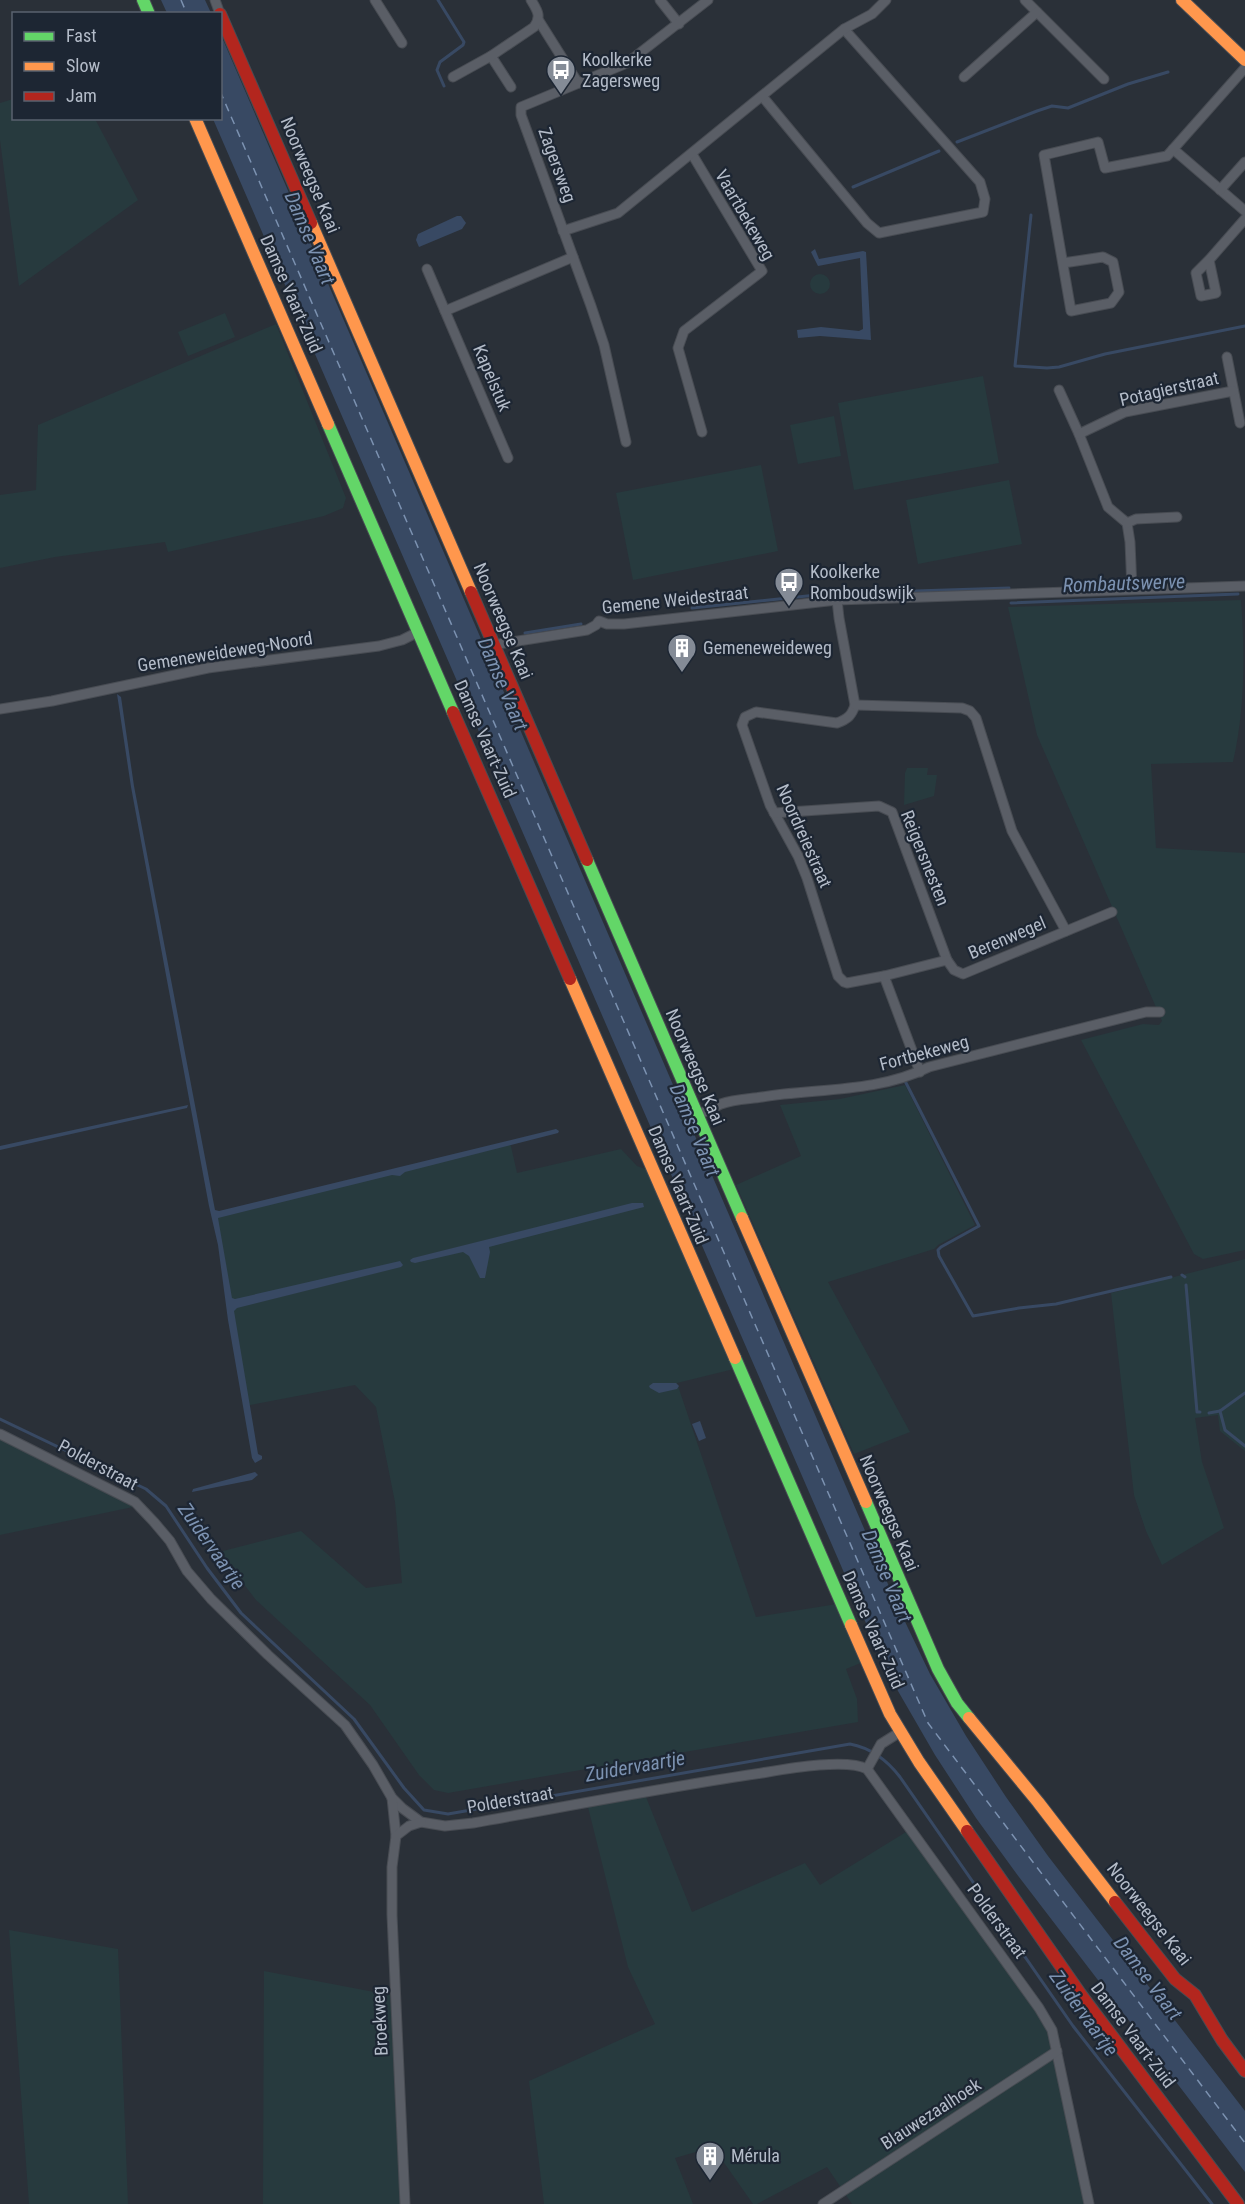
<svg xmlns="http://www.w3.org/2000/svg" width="1245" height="2204" font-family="'Roboto Condensed',sans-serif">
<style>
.green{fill:#273a3e}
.water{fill:#384963}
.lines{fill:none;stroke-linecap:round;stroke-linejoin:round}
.stream{stroke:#384963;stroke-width:3}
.ferry{stroke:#7c92b1;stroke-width:1.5;stroke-dasharray:8 6;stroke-linecap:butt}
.street-casing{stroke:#484c53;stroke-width:11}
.fast-casing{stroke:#484c53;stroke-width:14}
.slow-casing{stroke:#484c53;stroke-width:14}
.jam-casing{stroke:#484c53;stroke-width:14}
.street{stroke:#5a5e66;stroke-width:9}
.fast{stroke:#63d668;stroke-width:12}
.slow{stroke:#ff974d;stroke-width:12}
.jam{stroke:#b3261e;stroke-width:12}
.labels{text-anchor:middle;stroke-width:4.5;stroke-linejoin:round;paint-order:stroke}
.poi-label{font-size:18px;fill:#b4bcc9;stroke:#1d2633;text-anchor:start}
.street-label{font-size:18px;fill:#b4bcc9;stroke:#1d2633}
.water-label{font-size:20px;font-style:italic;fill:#7c92b1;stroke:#1d2633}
</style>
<rect width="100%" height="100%" fill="#2a3038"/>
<g class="green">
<polygon points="13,99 14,118 95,119 138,200 19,286 0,140 0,103"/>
<circle cx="820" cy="284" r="10"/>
<polygon points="225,313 235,337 188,356 178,332"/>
<polygon points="276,324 346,498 343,508 324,516 168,552 165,542 55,557 0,568 0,495 36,490 38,425"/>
<polygon points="983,376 999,463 854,490 838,403"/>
<polygon points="834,416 841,456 798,464 790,425"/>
<polygon points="761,465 778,551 633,580 616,493"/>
<polygon points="1009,480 1022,544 918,564 906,500"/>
<path d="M1241,600c4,53 4,110 -8,162l-82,2 5,84 89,5v397l-42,9 -9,-5 -113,-214 62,-16 16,1 3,-4 -125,-286 -29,-128z"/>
<polygon points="907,768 928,768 927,775 937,775 934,796 904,805 905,773"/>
<polygon points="905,1085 975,1225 938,1245 934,1249 828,1282 910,1432 854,1454 736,1185 801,1156 780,1105 840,1099"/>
<polygon points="510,1142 517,1173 621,1149 637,1166 648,1170 734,1369 677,1383 756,1617 837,1604 863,1662 846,1669 857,1699 858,1722 448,1793 434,1790 419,1775 370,1705 256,1600 219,1552 301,1531 366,1588 402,1583 395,1502 376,1407 355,1385 245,1406 216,1215"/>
<polygon points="1245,1259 1245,1451 1220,1431 1218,1415 1195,1418 1202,1462 1224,1528 1162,1565 1146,1531 1134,1495 1111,1293"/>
<polygon points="0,1438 12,1443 133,1507 0,1535"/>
<polygon points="646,1797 692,1912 805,1863 820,1885 906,1832 1039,2008 1052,2030 1089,2204 852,2204 827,2167 757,2204 753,2204 713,2147 675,2158 693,2204 544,2204 529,2081 655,2024 628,1967 588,1807"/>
<polygon points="9,1930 118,1949 128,2204 29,2204"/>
<polygon points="264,1971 390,1995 405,2204 263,2204"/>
</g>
<g class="water">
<polygon points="161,0 205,0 211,13 167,13"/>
<polygon points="221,35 897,1605 930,1674 966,1736 1006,1797 1048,1856 1245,2111 1245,2172 1019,1877 976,1818 935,1755 898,1691 865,1621 213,119 220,118"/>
<polygon points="457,216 461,216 466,223 462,229 419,247 416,240 418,234"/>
<polygon points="815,249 819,259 863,251 866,252 871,340 820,336 798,338 797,330 821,327 859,331 863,329 860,258 818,266 811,252"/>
<polygon points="117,694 121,697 134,786 215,1210 219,1211 556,1129 559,1131 558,1133 405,1172 400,1176 392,1175 218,1218 232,1298 235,1299 400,1261 403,1265 401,1267 237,1308 234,1311 258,1454 262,1456 262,1459 255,1463 252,1458 228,1320 218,1245 209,1206 131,787"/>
<polygon points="188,1105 187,1108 0,1150 0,1146"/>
<polygon points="632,1203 643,1203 644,1207 489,1247 490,1252 485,1278 480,1278 469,1256 463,1252 415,1263 411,1262 410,1260 413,1258"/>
<polygon points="653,1383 676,1383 679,1386 677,1389 659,1393 650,1388 649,1386"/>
<polygon points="700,1421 706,1438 699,1441 692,1424"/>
<polygon points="255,1472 258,1475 252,1480 192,1492 193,1489"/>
</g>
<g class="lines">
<g class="stream">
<polyline points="438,0 464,42 463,45 440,62 437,70 444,86"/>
<polyline points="957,142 1037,111 1052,106 1068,108 1128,84 1168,72"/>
<polyline points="853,187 939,151"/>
<polyline points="1031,215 1015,366 1047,368 1059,367 1105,354 1245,326"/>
<polyline points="859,591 871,592"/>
<polyline points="882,591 907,591"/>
<polyline points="915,591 1009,588"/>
<polyline points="1011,603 1238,594"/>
<polyline points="692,608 845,592"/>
<polyline points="525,633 581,624"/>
<polyline points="904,1079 979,1226 941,1247 938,1250 939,1256 973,1316 1019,1308 1056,1304 1171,1277"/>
<polyline points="1182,1275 1185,1277"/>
<polyline points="1186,1285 1197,1412 1200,1412"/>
<polyline points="1245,1393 1220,1411 1225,1430 1245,1446"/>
<polyline points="1209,1413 1220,1411"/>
<path d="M0,1419l146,70 20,17 41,62 34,45 113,106 50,69 20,22 24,4 402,-70c21,4 37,16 50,33l173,249 139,178"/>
</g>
<g class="ferry">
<polyline points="181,0 187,14"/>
<polyline points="220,91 928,1723 1245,2143"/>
</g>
<g class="street-casing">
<g id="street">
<polyline points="215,0 220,14"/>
<polyline points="375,0 402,43"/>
<polyline points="660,0 679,24"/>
<polyline points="1025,0 1104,79"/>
<polyline points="539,21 578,83"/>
<polyline points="491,56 511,87"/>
<path d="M453,77l38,-21 43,-29c8,-11 3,-17 -3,-27"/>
<polyline points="964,77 1037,12"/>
<polyline points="762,96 867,223 879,233 983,212 985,199 980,182 844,29"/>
<polyline points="1173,149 1245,211"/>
<polyline points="692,154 762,271 684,331 678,348 702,432"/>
<polyline points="1220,190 1245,162"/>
<polyline points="563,231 618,213 844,29 872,14 886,0"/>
<polyline points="1209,260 1196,273 1201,296 1216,293 1209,260 1245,219"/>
<polyline points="1063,263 1103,257 1113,262 1119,292 1111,303 1071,311 1044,155 1098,142 1105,168 1167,156 1245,68"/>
<polyline points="427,269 508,458"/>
<polyline points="445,311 573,257"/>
<polyline points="1227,357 1240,423"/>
<polyline points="1059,390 1079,434 1108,507 1127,523 1130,542 1132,589"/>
<polyline points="1079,434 1125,412 1233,391"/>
<polyline points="626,442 604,345 591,306 521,115 521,107 627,63 708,0"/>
<polyline points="1127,523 1136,519 1177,517"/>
<path d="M837,600l2,18 16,87c-3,10 -7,14 -18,18l-81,-11 -11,5 -3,8 28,80 28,51 9,22 31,98 6,6 3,1 37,-7 36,96"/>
<polyline points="493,645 587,630 596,625 599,621 607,624 624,624 837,600 1245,586"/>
<polyline points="855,705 962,708 970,711 976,718 1012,831 1066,931"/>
<polyline points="0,709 52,701 208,668 379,646 402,640 418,632"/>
<polyline points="774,813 879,806 892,812 947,960"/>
<polyline points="884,976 947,960 954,970 963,974 1112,912"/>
<path d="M696,1114c10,-1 16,-6 25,-10 13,-5 28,-5 41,-7 55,-9 115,-4 167,-30l217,-55h14"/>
<path d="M0,1434l135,68 19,20 16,19 17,30 24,28 57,56 77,70 28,40 19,33 10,10 19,14 24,4 28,-3c96,-17 193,-36 289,-50 24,-4 84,-15 105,-4l172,239 13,22 37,174"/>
<polyline points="867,1769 881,1744 900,1732"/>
<polyline points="392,1798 396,1836"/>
<polyline points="405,2204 392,1915 392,1867 396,1836 409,1826 421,1822"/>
<polyline points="823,2204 1057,2051"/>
</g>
</g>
<g class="fast-casing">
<g id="fast">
<polyline points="143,0 149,14"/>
<polyline points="328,424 453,712"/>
<polyline points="587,860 742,1218"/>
<polyline points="735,1358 851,1625"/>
<polyline points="866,1502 938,1669 957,1703 969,1718"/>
</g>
</g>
<g class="slow-casing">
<g id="slow">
<polyline points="1182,0 1245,60"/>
<polyline points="195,118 328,424"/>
<polyline points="311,223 471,592"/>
<polyline points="570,979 735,1358"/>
<polyline points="742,1218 866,1502"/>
<polyline points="851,1625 890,1714 919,1762 967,1831"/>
<polyline points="969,1718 1038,1802 1115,1902"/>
</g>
</g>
<g class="jam-casing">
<g id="jam">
<polyline points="220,14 311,223"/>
<polyline points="471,592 587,860"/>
<polyline points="453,712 570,979"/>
<polyline points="967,1831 1081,1995 1238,2204"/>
<polyline points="1115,1902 1175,1979 1195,1995 1222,2040 1245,2071"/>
</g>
</g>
<use href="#street" class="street"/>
<use href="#fast" class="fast"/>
<use href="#slow" class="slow"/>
<use href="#jam" class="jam"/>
</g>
<defs>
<g id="bus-pin" transform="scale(1.5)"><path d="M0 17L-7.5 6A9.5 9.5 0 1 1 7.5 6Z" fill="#848b96" stroke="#1d2633"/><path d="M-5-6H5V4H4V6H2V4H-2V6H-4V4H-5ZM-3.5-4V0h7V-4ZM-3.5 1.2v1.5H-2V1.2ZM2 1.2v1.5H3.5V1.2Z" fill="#fff"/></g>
<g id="building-pin" transform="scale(1.5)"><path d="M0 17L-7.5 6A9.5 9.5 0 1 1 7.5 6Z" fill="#848b96" stroke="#1d2633"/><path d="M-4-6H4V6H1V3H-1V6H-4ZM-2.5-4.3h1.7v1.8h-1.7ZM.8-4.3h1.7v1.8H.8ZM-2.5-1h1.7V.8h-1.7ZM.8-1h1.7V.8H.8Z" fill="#fff"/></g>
</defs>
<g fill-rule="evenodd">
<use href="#bus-pin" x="561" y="70"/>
<use href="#bus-pin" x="789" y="582"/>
<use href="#building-pin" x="682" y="648"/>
<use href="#building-pin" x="710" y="2156"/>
</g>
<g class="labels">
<g class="poi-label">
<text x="582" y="66">Koolkerke<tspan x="582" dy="21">Zagersweg</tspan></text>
<text x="810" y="578">Koolkerke<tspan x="810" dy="21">Romboudswijk</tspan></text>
<text x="703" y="654">Gemeneweideweg</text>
<text x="731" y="2162">Mérula</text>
</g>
<g class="street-label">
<text transform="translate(557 165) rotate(70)" y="6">Zagersweg</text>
<text transform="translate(310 175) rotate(67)" y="6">Noorweegse Kaai</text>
<text transform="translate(745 215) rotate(60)" y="6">Vaartbekeweg</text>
<text transform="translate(291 294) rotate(66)" y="6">Damse Vaart-Zuid</text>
<text transform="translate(492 378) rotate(67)" y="6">Kapelstuk</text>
<text transform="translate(1169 389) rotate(-13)" y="6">Potagierstraat</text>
<text transform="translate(675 600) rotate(-6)" y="6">Gemene Weidestraat</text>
<text transform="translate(503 621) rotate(67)" y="6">Noorweegse Kaai</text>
<text transform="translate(225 652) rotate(-9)" y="6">Gemeneweideweg-Noord</text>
<text transform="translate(485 739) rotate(66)" y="6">Damse Vaart-Zuid</text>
<text transform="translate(804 836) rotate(66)" y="6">Noordreiestraat</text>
<text transform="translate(925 858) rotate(68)" y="6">Reigersnesten</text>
<text transform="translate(1007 938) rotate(-23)" y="6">Berenwegel</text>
<text transform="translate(924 1053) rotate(-15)" y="6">Fortbekeweg</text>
<text transform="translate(695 1067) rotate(67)" y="6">Noorweegse Kaai</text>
<text transform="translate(678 1185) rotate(67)" y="6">Damse Vaart-Zuid</text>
<text transform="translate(98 1465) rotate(28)" y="6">Polderstraat</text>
<text transform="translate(889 1513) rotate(67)" y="6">Noorweegse Kaai</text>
<text transform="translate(873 1630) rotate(66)" y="6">Damse Vaart-Zuid</text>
<text transform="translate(510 1800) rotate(-10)" y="6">Polderstraat</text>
<text transform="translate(1149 1914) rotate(52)" y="6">Noorweegse Kaai</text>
<text transform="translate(997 1921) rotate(54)" y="6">Polderstraat</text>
<text transform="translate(380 2021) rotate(-93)" y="6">Broekweg</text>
<text transform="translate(1133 2035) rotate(53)" y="6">Damse Vaart-Zuid</text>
<text transform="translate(931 2114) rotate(-33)" y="6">Blauwezaalhoek</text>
</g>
<g class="water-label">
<text transform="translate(310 238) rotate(67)" y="7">Damse Vaart</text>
<text transform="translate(1124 583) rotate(-2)" y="7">Rombautswerve</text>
<text transform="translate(503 684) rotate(67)" y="7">Damse Vaart</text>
<text transform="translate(695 1130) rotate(67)" y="7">Damse Vaart</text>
<text transform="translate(212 1546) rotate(55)" y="7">Zuidervaartje</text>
<text transform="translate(887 1576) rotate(67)" y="7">Damse Vaart</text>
<text transform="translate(635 1766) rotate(-10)" y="7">Zuidervaartje</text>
<text transform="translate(1148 1978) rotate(53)" y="7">Damse Vaart</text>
<text transform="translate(1084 2013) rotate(54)" y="7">Zuidervaartje</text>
</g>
</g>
<rect x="12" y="12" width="210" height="108" fill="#1d2633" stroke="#59626f" stroke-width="1.5"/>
<rect x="24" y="32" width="30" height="9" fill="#63d668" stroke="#59626f" stroke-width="1.5"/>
<text x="66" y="42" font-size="18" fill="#b4bcc9">Fast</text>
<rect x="24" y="62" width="30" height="9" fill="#ff974d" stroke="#59626f" stroke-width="1.5"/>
<text x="66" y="72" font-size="18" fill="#b4bcc9">Slow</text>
<rect x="24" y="92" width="30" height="9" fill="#b3261e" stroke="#59626f" stroke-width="1.5"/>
<text x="66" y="102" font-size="18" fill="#b4bcc9">Jam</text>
</svg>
